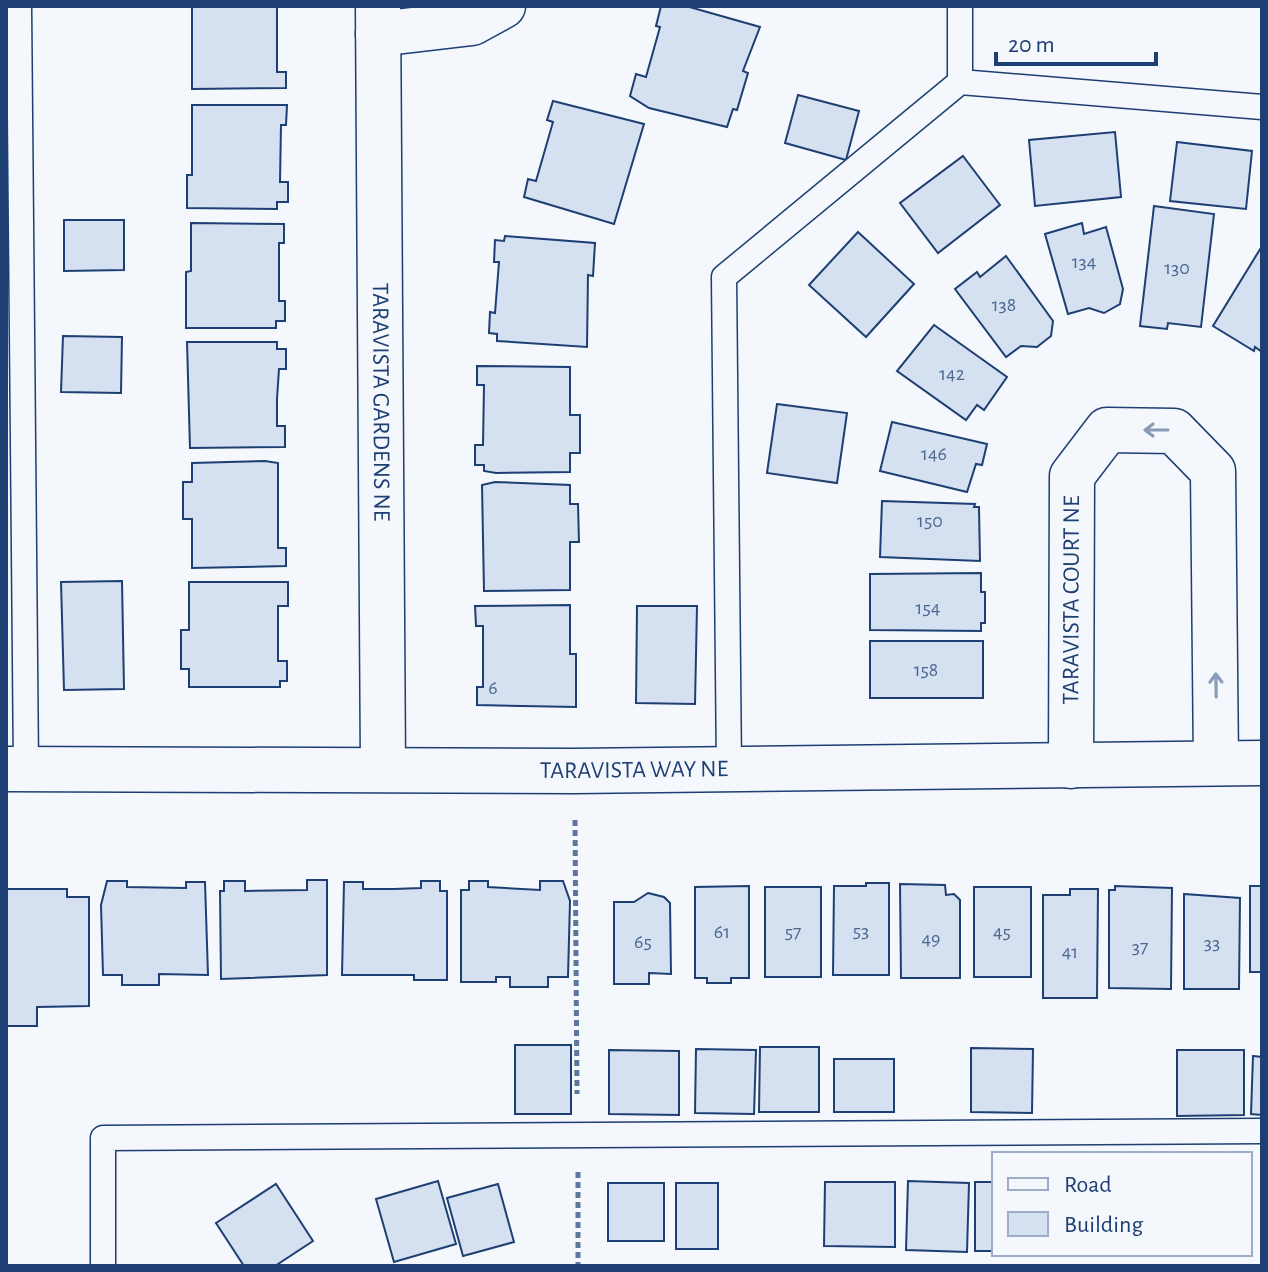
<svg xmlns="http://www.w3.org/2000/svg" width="1268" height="1272" viewBox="0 0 1268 1272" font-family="'Alegreya Sans',sans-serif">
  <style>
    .building { fill: #d5e0f0; stroke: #1d3f73; stroke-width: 2 }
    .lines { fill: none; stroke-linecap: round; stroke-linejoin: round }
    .service-casing { stroke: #1d3f73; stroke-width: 27 }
    .minor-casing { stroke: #1d3f73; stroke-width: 47 }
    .path { stroke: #5e769c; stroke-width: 5; stroke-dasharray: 6 4; stroke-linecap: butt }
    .service { stroke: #f4f7fb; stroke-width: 24 }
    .minor { stroke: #f4f7fb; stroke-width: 44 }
    .oneway { stroke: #889bb7 }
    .labels { text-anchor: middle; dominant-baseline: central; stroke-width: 6; stroke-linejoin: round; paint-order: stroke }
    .number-label { font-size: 20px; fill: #4b6792 }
    .street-label { font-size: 24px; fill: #1d3f73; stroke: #f4f7fb }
  </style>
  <rect width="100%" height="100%" fill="#f4f7fb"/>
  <g class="building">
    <path d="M 192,6 L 285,6 L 277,7 L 277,72 L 286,72 L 286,88 L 192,89 Z"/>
    <path d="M 661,6 L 686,6 L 760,27 L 743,71 L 748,73 L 737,110 L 733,109 L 727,127 L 649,108 L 630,96 L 636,74 L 646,77 L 660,27 L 656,26 Z"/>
    <path d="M 798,95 L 859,111 L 846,160 L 785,143 Z"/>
    <path d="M 553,101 L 644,124 L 614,224 L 524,197 L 528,179 L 536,181 L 553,122 L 547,120 Z"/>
    <path d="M 192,105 L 287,105 L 286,125 L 281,125 L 280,182 L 288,182 L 288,202 L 277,202 L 277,209 L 187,208 L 187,175 L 192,175 Z"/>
    <path d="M 1115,132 L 1121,197 L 1035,206 L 1029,140 Z"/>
    <path d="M 1177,142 L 1252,151 L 1246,209 L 1170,201 Z"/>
    <path d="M 963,156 L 1000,205 L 938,253 L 900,203 Z"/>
    <path d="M 1154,206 L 1214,214 L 1201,327 L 1168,323 L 1167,329 L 1140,326 Z"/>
    <path d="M 64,220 L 124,220 L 124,270 L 64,271 Z"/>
    <path d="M 191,223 L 284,224 L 284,243 L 279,243 L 279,301 L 285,301 L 285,321 L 276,321 L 276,328 L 186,328 L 186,272 L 191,271 Z"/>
    <path d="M 1082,223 L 1084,234 L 1106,227 L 1123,289 L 1120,304 L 1104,313 L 1089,308 L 1068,314 L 1045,234 Z"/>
    <path d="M 858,232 L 914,284 L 866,337 L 809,285 Z"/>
    <path d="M 505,236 L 595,243 L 593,276 L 588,275 L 587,347 L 497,341 L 497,334 L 489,333 L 490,312 L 495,313 L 499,262 L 494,262 L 495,240 L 504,241 Z"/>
    <path d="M 1262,246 L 1262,352 L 1255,347 L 1254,351 L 1213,326 Z"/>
    <path d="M 1006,256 L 1053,321 L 1051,336 L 1037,347 L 1021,346 L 1006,357 L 955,289 L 977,272 L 980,277 Z"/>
    <path d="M 934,325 L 1007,377 L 984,410 L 977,405 L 966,420 L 897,371 Z"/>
    <path d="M 63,336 L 122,337 L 121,393 L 61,392 Z"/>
    <path d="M 187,342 L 277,342 L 277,349 L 286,349 L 286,369 L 279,369 L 277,399 L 277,426 L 285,426 L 285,447 L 190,448 Z"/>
    <path d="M 477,366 L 570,367 L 570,415 L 580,415 L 580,453 L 570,453 L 570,472 L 496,473 L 484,471 L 484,465 L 475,465 L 475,445 L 483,445 L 484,385 L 477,385 Z"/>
    <path d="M 777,404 L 847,413 L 837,483 L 767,473 Z"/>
    <path d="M 892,422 L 987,444 L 982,465 L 976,464 L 967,492 L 880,471 Z"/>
    <path d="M 265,461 L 278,463 L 278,548 L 286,548 L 286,566 L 192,568 L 192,519 L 183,519 L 183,482 L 192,482 L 192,463 Z"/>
    <path d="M 495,482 L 570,485 L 570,504 L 578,504 L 579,542 L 570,542 L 570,590 L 484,591 L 482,485 Z"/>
    <path d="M 882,501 L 975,504 L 974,507 L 979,507 L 980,561 L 880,557 Z"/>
    <path d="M 981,573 L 981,592 L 985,592 L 985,623 L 981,623 L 981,631 L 870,630 L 870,574 Z"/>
    <path d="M 122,581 L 124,689 L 64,690 L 61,582 Z"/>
    <path d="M 189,582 L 288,582 L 288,606 L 278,606 L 278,661 L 287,661 L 287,681 L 280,681 L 280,687 L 189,687 L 189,669 L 181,669 L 181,630 L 189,630 Z"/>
    <path d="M 570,605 L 570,654 L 576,654 L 576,707 L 477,705 L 477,687 L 483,687 L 483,626 L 476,626 L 475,606 Z"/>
    <path d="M 637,606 L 697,606 L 695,704 L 636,703 Z"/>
    <rect x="870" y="641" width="113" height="57"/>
    <path d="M 307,880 L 327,880 L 327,975 L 221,979 L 220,891 L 224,891 L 224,881 L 245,881 L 245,891 L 307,890 Z"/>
    <path d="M 107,881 L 127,881 L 127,887 L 186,888 L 186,882 L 205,882 L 208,975 L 159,974 L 159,985 L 122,985 L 122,975 L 103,975 L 101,905 Z"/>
    <path d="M 421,881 L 440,881 L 440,891 L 447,891 L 447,980 L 414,980 L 414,975 L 342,975 L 344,882 L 363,882 L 363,889 L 394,889 L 421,888 Z"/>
    <path d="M 469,881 L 488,881 L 488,887 L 540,890 L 540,881 L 563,881 L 570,901 L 568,977 L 548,977 L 548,987 L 510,987 L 510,977 L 496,977 L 496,982 L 461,982 L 461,890 L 469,890 Z"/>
    <path d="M 866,883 L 889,883 L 889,975 L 833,975 L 834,886 L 866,886 Z"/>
    <path d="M 900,884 L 945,885 L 946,895 L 954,894 L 960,900 L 960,978 L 901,978 Z"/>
    <path d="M 749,886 L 749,978 L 731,978 L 731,983 L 707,983 L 707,978 L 695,978 L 695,887 Z"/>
    <path d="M 1115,886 L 1172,888 L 1171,989 L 1109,988 L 1109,890 L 1115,890 Z"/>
    <rect x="1250" y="886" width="12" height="86"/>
    <rect x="765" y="887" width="56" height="90"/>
    <rect x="974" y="887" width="57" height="90"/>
    <path d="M 6,889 L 67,889 L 67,897 L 89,897 L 89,1006 L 37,1007 L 37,1026 L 6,1026 Z"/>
    <path d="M 1070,889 L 1098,889 L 1097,998 L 1043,998 L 1043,895 L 1070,895 Z"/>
    <path d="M 648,893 L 664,897 L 670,903 L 671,974 L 649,973 L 649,984 L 614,984 L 614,902 L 634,902 Z"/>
    <path d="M 1184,894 L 1240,898 L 1239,989 L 1184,989 Z"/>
    <rect x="515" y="1045" width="56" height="69"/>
    <path d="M 760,1047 L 819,1047 L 819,1112 L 759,1112 Z"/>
    <path d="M 971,1048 L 1033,1049 L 1032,1113 L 971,1112 Z"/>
    <path d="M 696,1049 L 756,1050 L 754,1114 L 695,1113 Z"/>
    <path d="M 609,1050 L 679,1051 L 679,1115 L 609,1114 Z"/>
    <path d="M 1177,1050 L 1244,1050 L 1244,1115 L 1177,1116 Z"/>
    <path d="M 1253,1056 L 1262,1057 L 1262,1115 L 1251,1114 Z"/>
    <rect x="834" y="1059" width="60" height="53"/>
    <path d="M 438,1181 L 456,1244 L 394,1262 L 376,1199 Z"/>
    <path d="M 908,1181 L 969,1183 L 967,1252 L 906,1250 Z"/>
    <path d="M 825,1182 L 895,1182 L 895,1247 L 824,1246 Z"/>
    <rect x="975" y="1182" width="19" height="69"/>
    <rect x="608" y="1183" width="56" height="58"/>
    <rect x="676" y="1183" width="42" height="66"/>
    <path d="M 276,1184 L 313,1241 L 275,1266 L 244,1266 L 216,1223 Z"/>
    <path d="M 498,1184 L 514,1242 L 463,1256 L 447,1198 Z"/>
  </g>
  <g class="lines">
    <defs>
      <g id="service">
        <path d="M 19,6 L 26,769"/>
        <path d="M 960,6 L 960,82"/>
        <path d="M 729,769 L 724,277 L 960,82 L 1262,107"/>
        <path d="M 103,1266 L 103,1138 L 1262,1131"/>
      </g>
      <g id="minor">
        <path id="s1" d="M 378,6 L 383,768"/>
        <path d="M 378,34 L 472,23 L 503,6"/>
        <path id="s2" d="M 1071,766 L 1072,476 L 1107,430 L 1174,431 L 1213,471 L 1216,763"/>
        <path id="s3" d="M 6,769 L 574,771 L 1262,763"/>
      </g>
    </defs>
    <use href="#service" class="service-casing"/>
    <use href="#minor" class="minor-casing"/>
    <g class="path">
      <path d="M 575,820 L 577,1094"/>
      <path d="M 578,1172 L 578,1266"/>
    </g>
    <use href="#service" class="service"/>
    <use href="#minor" class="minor"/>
  </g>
  <defs><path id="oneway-shaft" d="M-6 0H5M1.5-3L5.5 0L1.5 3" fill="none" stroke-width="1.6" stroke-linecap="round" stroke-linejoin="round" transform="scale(2)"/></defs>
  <g class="oneway">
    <use href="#oneway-shaft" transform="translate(1156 430) rotate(-180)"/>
    <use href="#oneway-shaft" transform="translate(1216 685) rotate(-91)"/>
  </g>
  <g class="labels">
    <g class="number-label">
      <text x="1084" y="262">134</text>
      <text x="1177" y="268">130</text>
      <text x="1004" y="305">138</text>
      <text x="952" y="374">142</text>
      <text x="934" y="454">146</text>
      <text x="930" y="521">150</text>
      <text x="928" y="608">154</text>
      <text x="926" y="670">158</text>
      <text x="493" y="688">6</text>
      <text x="861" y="931">53</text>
      <text x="722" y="932">61</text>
      <text x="793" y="932">57</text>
      <text x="1002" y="932">45</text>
      <text x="931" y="939">49</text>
      <text x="643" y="942">65</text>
      <text x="1212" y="943">33</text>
      <text x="1140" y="947">37</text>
      <text x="1070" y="952">41</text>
    </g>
    <g class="street-label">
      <text stroke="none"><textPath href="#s1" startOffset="396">TARAVISTA GARDENS NE</textPath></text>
      <text stroke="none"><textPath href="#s2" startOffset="166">TARAVISTA COURT NE</textPath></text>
      <text stroke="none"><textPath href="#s3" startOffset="628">TARAVISTA WAY NE</textPath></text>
    </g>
  </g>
  <rect width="1268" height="1272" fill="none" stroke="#1d3f73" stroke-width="16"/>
  <rect x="992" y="1152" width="260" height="104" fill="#f4f7fb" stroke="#9eadc5" stroke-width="2"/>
  <rect x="1008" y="1178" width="40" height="12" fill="#f4f7fb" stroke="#9eadc5" stroke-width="2"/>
  <text x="1064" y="1192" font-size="24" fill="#1d3f73">Road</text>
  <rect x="1008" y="1212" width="40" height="24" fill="#d5e0f0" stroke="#9eadc5" stroke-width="2"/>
  <text x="1064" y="1232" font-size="24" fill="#1d3f73">Building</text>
  <path d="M996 52v12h160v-12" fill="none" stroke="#1d3f73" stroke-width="4"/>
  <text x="1008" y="52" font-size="24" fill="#1d3f73" stroke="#f4f7fb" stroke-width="6" paint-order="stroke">20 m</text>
</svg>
